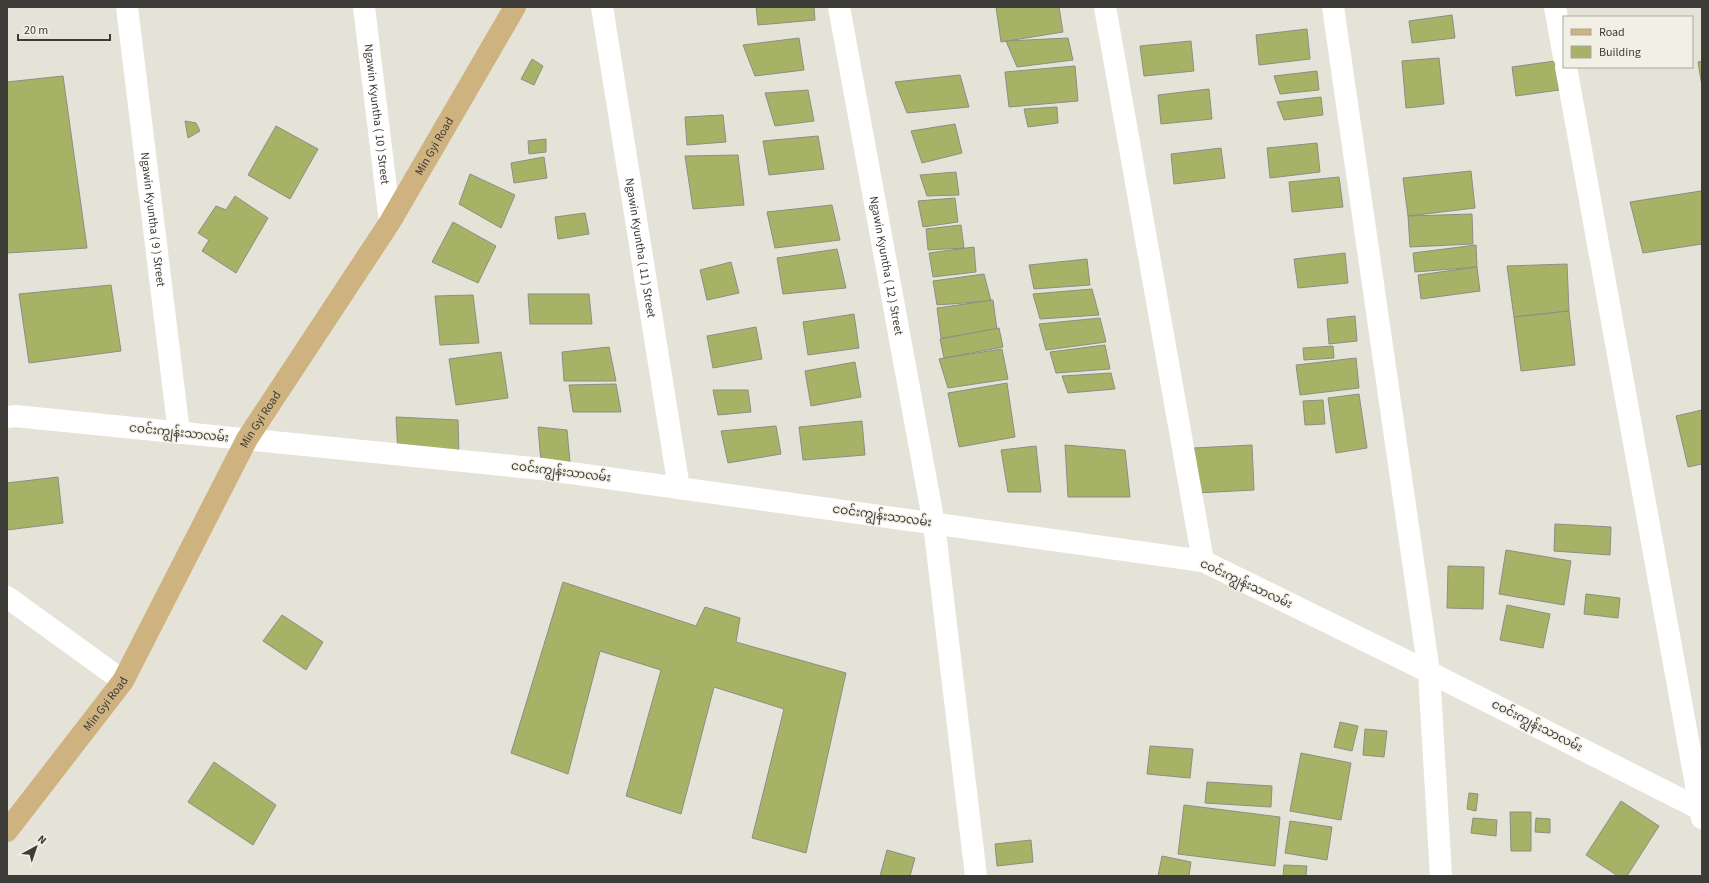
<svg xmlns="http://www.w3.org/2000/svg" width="1709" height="883" viewBox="0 0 1709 883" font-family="'Source Sans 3','Noto Sans Myanmar',sans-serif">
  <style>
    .building { fill: #a6b366; stroke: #8c8e84 }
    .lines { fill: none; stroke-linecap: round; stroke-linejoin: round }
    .minor { stroke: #fff; stroke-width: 22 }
    .major { stroke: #ceb380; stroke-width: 22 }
    .labels { text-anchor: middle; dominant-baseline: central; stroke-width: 3; stroke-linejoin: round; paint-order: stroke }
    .street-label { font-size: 12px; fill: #3c3b37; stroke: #f2f0e5 }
  </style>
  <rect width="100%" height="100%" fill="#e5e3d8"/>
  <g class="building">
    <path d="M 756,7 L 814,7 L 815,20 L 758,25 Z"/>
    <path d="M 996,7 L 1059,7 L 1063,32 L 1001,42 Z"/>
    <path d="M 1452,15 L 1455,38 L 1412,43 L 1409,21 Z"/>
    <path d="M 1307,29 L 1310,59 L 1259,65 L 1256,35 Z"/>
    <path d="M 799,38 L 804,70 L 755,76 L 743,45 Z"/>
    <path d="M 1068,38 L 1073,60 L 1017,67 L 1006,41 Z"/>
    <path d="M 1191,41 L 1194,71 L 1144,76 L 1140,46 Z"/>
    <path d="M 1439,58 L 1444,104 L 1406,108 L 1402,61 Z"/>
    <path d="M 532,59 L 543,66 L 534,85 L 521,79 Z"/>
    <path d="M 1555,61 L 1559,90 L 1516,96 L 1512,67 Z"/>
    <path d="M 1702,61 L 1702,86 L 1698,62 Z"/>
    <path d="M 1075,66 L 1078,101 L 1009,107 L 1005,72 Z"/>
    <path d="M 1317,71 L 1319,90 L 1280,94 L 1274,76 Z"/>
    <path d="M 960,75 L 969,107 L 907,113 L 895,82 Z"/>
    <path d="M 63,76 L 87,248 L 7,253 L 7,82 Z"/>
    <path d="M 1209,89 L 1212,119 L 1161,124 L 1158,95 Z"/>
    <path d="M 808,90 L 814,121 L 775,126 L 765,93 Z"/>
    <path d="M 1321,97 L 1323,115 L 1284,120 L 1277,102 Z"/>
    <path d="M 1057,107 L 1058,123 L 1028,127 L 1024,109 Z"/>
    <path d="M 723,115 L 726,142 L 687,145 L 685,117 Z"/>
    <path d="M 185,121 L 196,123 L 200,131 L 188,138 Z"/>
    <path d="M 955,124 L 962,153 L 922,163 L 911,131 Z"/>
    <path d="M 276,126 L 318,149 L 290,199 L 248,175 Z"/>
    <path d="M 818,136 L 824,169 L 769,175 L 763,141 Z"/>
    <path d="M 546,139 L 546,152 L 529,154 L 528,141 Z"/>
    <path d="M 1317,143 L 1320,172 L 1270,178 L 1267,148 Z"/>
    <path d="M 1221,148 L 1225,178 L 1174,184 L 1171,154 Z"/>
    <path d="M 738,155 L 744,205 L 693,209 L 685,156 Z"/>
    <path d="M 544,157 L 547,178 L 514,183 L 511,163 Z"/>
    <path d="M 1471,171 L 1475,208 L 1408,216 L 1403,178 Z"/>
    <path d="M 956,172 L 959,195 L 927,196 L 920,175 Z"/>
    <path d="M 470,174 L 515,195 L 501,228 L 459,204 Z"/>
    <path d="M 1339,177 L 1343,207 L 1292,212 L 1289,182 Z"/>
    <path d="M 1701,191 L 1702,193 L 1702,244 L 1643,253 L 1630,202 Z"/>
    <path d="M 235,196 L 268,218 L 236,273 L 202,251 L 209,240 L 198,233 L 216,206 L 226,210 Z"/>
    <path d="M 955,198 L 958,222 L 923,227 L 918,201 Z"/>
    <path d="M 832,205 L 840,240 L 775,248 L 767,212 Z"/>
    <path d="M 585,213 L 589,234 L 558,239 L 555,217 Z"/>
    <path d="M 1472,214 L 1473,244 L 1410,247 L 1408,216 Z"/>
    <path d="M 453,222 L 496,246 L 478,283 L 432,262 Z"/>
    <path d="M 961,225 L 964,248 L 928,250 L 926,229 Z"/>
    <path d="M 1476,245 L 1477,267 L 1415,272 L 1413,253 Z"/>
    <path d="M 974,247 L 976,272 L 933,277 L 929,253 Z"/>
    <path d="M 837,249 L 846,288 L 783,294 L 777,258 Z"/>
    <path d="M 1345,253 L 1348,283 L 1298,288 L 1294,259 Z"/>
    <path d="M 1087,259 L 1090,285 L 1034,289 L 1029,265 Z"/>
    <path d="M 731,262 L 739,293 L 707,300 L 700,270 Z"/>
    <path d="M 1567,264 L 1569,311 L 1514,317 L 1507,266 Z"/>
    <path d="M 1477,267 L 1480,291 L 1421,299 L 1418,275 Z"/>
    <path d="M 984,274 L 991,301 L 937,305 L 933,281 Z"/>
    <path d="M 111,285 L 121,351 L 29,363 L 19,294 Z"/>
    <path d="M 1092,289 L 1099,315 L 1040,319 L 1033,294 Z"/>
    <path d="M 528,294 L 589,294 L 592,324 L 530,324 Z"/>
    <path d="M 473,295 L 479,343 L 440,345 L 435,296 Z"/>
    <path d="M 993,300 L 997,330 L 941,338 L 937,308 Z"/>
    <path d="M 1569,311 L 1575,365 L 1521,371 L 1514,317 Z"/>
    <path d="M 854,314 L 859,348 L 808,355 L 803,322 Z"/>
    <path d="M 1355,316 L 1357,341 L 1329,344 L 1327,319 Z"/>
    <path d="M 1100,318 L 1106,342 L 1046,350 L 1039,324 Z"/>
    <path d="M 756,327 L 762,359 L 713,368 L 707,336 Z"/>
    <path d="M 999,328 L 1003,347 L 944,358 L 940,339 Z"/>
    <path d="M 1105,345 L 1110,369 L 1056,373 L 1050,352 Z"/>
    <path d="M 1333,346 L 1334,358 L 1304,360 L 1303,348 Z"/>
    <path d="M 609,347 L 616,381 L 564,381 L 562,352 Z"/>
    <path d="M 1002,349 L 1008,379 L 948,388 L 939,359 Z"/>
    <path d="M 501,352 L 508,398 L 456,405 L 449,359 Z"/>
    <path d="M 1356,358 L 1359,388 L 1300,395 L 1296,365 Z"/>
    <path d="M 855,362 L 861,397 L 811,406 L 805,371 Z"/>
    <path d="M 1111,373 L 1115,389 L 1068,393 L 1062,376 Z"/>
    <path d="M 1007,383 L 1015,437 L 959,447 L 948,393 Z"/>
    <path d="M 616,384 L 621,412 L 573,412 L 569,385 Z"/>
    <path d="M 713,390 L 748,390 L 751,412 L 718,415 Z"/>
    <path d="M 1359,394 L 1367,448 L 1336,453 L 1328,398 Z"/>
    <path d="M 1323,400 L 1325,424 L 1305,425 L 1303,401 Z"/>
    <path d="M 1702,410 L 1702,464 L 1688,467 L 1676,416 Z"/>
    <path d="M 396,417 L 458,420 L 459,456 L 398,454 Z"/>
    <path d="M 862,421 L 865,455 L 803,460 L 799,427 Z"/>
    <path d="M 776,426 L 781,454 L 728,463 L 721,431 Z"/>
    <path d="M 538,427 L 567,430 L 570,462 L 541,462 Z"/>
    <path d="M 1065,445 L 1125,450 L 1130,497 L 1068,497 Z"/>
    <path d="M 1252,445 L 1254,490 L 1196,493 L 1194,448 Z"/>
    <path d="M 1036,446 L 1041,492 L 1008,492 L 1001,450 Z"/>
    <path d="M 58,477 L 63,523 L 7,530 L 7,483 Z"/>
    <path d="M 1555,524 L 1611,527 L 1610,555 L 1554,551 Z"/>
    <path d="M 1506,550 L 1571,561 L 1564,605 L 1499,594 Z"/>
    <path d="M 1448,566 L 1484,567 L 1483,609 L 1447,608 Z"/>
    <path d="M 563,582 L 696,626 L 705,607 L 740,618 L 736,642 L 846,673 L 806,853 L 752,838 L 784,709 L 714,687 L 681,814 L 626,796 L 661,670 L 600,651 L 568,774 L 511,753 Z"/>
    <path d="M 1586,594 L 1620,598 L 1618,618 L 1584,614 Z"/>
    <path d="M 1507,605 L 1550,614 L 1543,648 L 1500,640 Z"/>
    <path d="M 282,615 L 323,642 L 306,670 L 263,641 Z"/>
    <path d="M 1340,722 L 1358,726 L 1352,751 L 1334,747 Z"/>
    <path d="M 1365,729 L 1387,731 L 1384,757 L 1363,755 Z"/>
    <path d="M 1150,746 L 1193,749 L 1190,778 L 1147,774 Z"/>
    <path d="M 1301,753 L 1351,763 L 1341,820 L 1290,811 Z"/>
    <path d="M 214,762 L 276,805 L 253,845 L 188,802 Z"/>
    <path d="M 1207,782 L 1272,786 L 1271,807 L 1205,803 Z"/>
    <path d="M 1469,793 L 1478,794 L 1476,811 L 1467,809 Z"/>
    <path d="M 1621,801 L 1659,826 L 1627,876 L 1618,876 L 1586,855 Z"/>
    <path d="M 1184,805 L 1280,817 L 1275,866 L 1178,854 Z"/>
    <path d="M 1510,812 L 1531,812 L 1531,851 L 1511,851 Z"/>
    <path d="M 1473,818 L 1497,820 L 1496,836 L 1471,833 Z"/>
    <path d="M 1536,818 L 1550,819 L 1550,833 L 1535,832 Z"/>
    <path d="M 1290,821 L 1332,827 L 1327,860 L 1285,853 Z"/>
    <path d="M 1031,840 L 1033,862 L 997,866 L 995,844 Z"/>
    <path d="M 887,850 L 915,858 L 910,876 L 880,876 Z"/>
    <path d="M 1162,856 L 1191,862 L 1189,876 L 1158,876 Z"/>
    <path d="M 1284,865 L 1307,866 L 1306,876 L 1283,876 Z"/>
  </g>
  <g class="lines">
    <g class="minor">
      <path id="s1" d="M 127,7 L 179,433"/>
      <path id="s2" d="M 364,7 L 390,222"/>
      <path id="s3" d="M 602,7 L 679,488"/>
      <path id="s4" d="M 839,7 L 934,524 L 976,876"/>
      <path d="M 1105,7 L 1203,561"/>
      <path d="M 1333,7 L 1429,672 L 1441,876"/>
      <path d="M 1555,7 L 1564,57"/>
      <path d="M 1566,67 L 1702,818"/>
      <path d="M 7,417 L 15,416 L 542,469 L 1203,561 L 1429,672 L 1702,810"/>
      <path d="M 7,597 L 123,681"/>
    </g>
    <path class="major" id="s5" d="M 7,831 L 123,681 L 247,439 L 390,222 L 515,7"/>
  </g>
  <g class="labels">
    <g class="street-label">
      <text stroke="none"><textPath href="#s2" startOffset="108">Ngawin Kyuntha ( 10 ) Street</textPath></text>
      <text stroke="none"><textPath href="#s5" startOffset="809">Min Gyi Road</textPath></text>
      <text stroke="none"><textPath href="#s1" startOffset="214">Ngawin Kyuntha ( 9 ) Street</textPath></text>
      <text stroke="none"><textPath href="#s3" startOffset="244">Ngawin Kyuntha ( 11 ) Street</textPath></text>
      <text stroke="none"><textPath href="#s4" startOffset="263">Ngawin Kyuntha ( 12 ) Street</textPath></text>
      <text stroke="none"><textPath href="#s5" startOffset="485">Min Gyi Road</textPath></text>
      <text transform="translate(179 433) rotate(6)">ငဝင်းကျွန်းသာလမ်း</text>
      <text transform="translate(561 472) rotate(7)">ငဝင်းကျွန်းသာလမ်း</text>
      <text transform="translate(882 516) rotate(8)">ငဝင်းကျွန်းသာလမ်း</text>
      <text transform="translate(1246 584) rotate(25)">ငဝင်းကျွန်းသာလမ်း</text>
      <text stroke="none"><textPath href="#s5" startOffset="161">Min Gyi Road</textPath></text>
      <text transform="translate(1537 726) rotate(27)">ငဝင်းကျွန်းသာလမ်း</text>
    </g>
  </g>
  <rect width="1709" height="883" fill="none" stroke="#3c3b37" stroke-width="16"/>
  <rect x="1563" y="16" width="130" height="52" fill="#f2f0e5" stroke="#a9a89f"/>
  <rect x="1571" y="29" width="20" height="6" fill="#ceb380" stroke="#a9a89f"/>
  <text x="1599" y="36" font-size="12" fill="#3c3b37">Road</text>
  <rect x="1571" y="46" width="20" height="12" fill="#a6b366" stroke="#a9a89f"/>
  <text x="1599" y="56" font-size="12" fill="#3c3b37">Building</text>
  <g transform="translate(36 847) rotate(40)" stroke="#f2f0e5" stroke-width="3" paint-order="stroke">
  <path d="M0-3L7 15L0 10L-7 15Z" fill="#3c3b37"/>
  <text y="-6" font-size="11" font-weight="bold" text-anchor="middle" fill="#3c3b37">N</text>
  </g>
  <path d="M18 34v6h92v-6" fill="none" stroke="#3c3b37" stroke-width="2"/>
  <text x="24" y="34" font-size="12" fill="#3c3b37" stroke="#f2f0e5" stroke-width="3" paint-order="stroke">20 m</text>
</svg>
